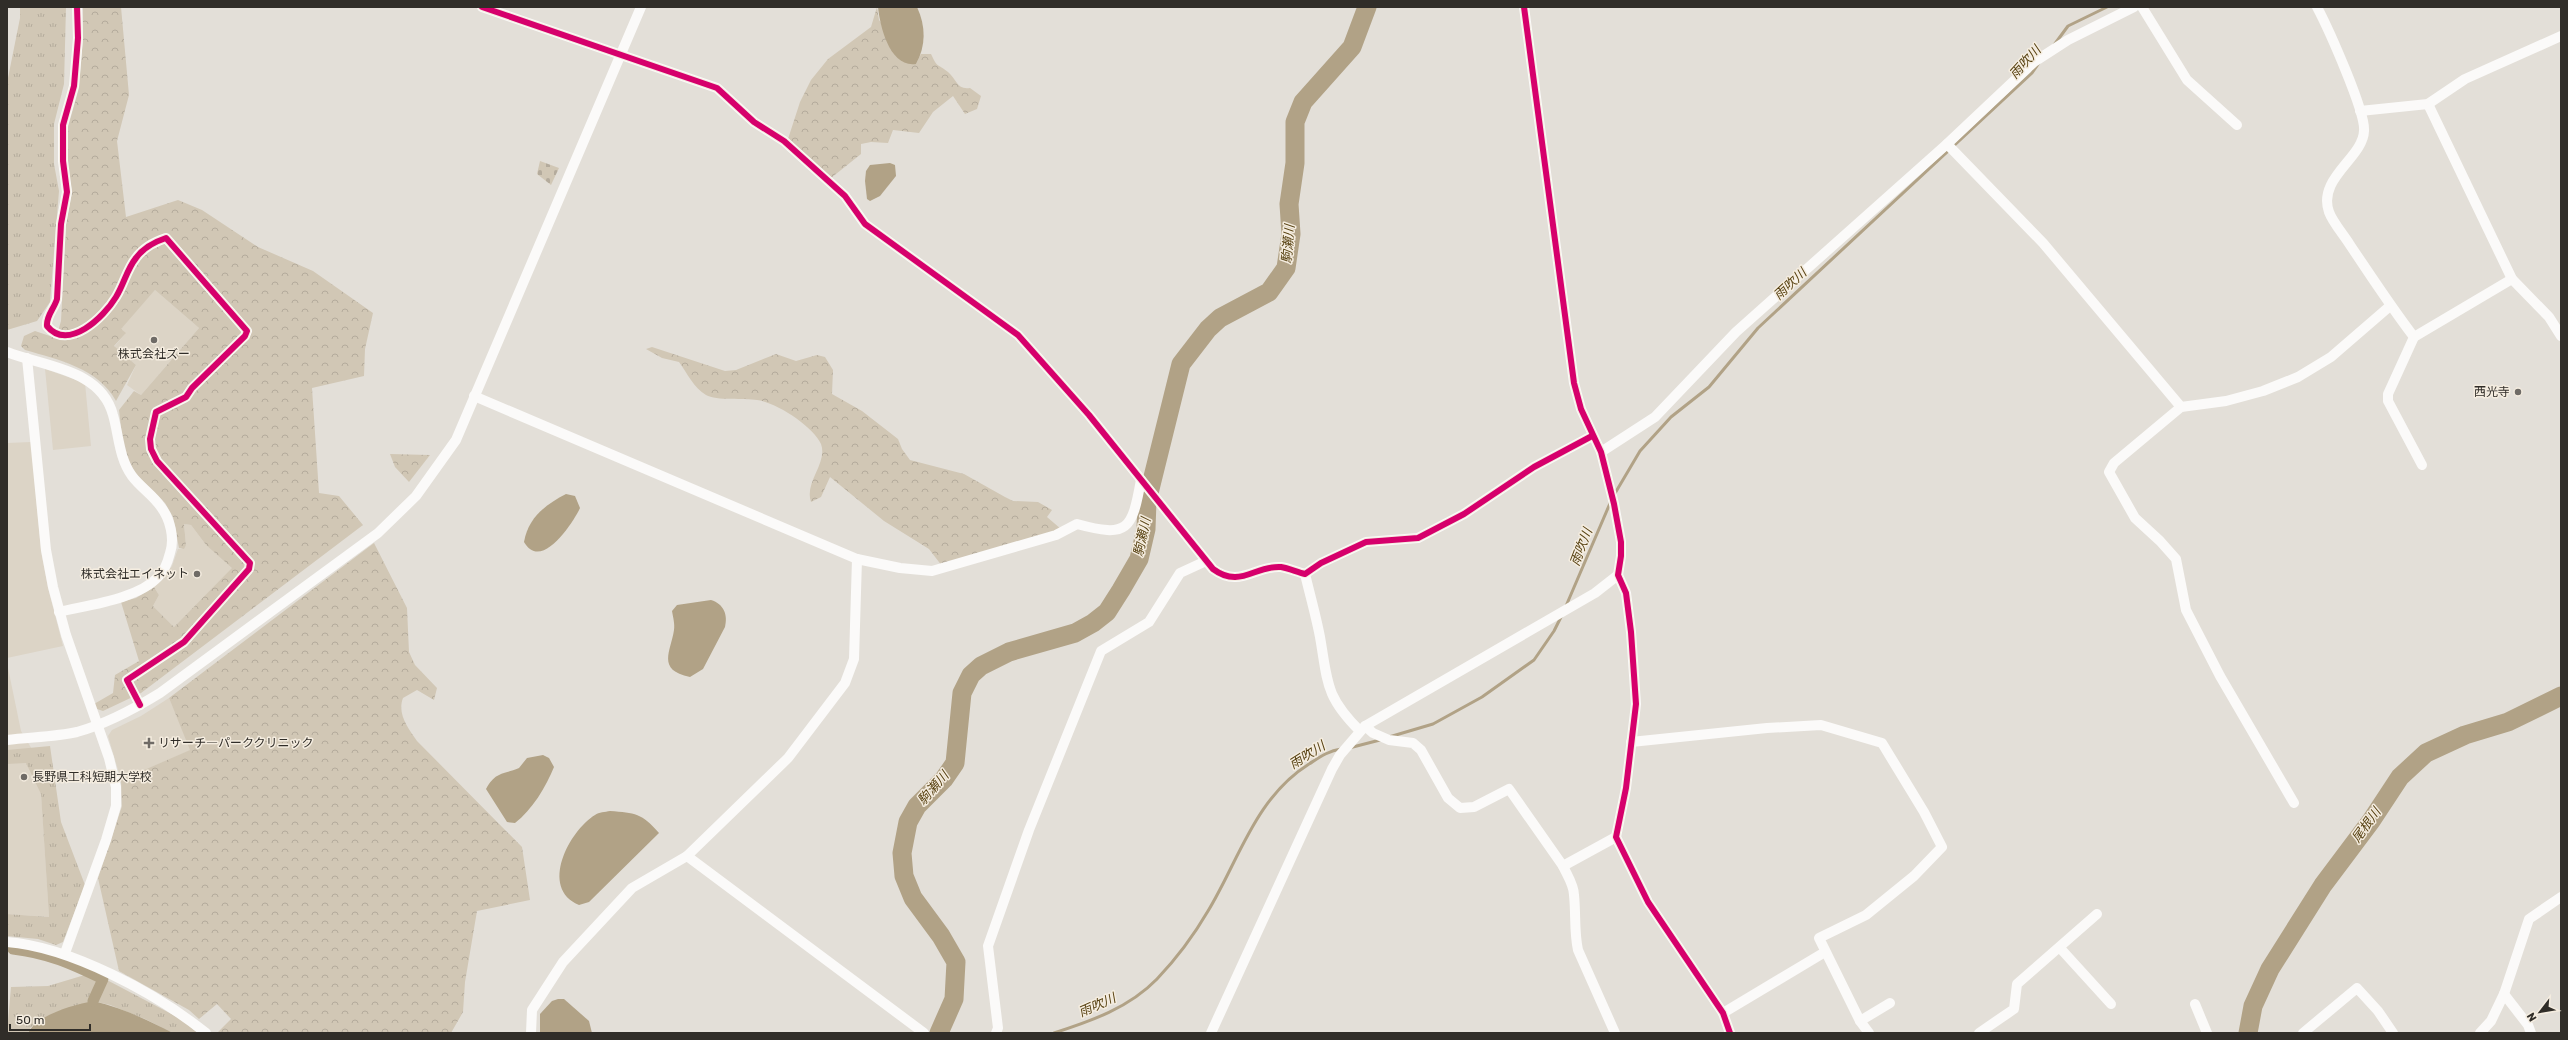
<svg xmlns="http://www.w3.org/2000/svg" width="2568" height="1040" viewBox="0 0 2568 1040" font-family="Rubik,'Noto Sans JP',sans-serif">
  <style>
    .built { fill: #dcd4c6 }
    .grass { fill: url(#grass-tufts) }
    .forest { fill: url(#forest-crowns) }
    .cemetery { fill: url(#cemetery-stones) }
    .water { fill: #b1a286 }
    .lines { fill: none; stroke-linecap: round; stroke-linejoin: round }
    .stream { stroke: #b1a286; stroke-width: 3 }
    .canal { stroke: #b1a286; stroke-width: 11 }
    .river { stroke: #b1a286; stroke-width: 19 }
    .minor { stroke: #fbfaf9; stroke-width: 10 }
    .cycleway-casing { stroke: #f5ede0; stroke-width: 8 }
    .cycleway { stroke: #d6006c; stroke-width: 6 }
    .poi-dot { fill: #6f6b66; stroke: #f5ede0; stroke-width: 1.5 }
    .labels { text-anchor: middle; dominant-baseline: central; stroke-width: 3; stroke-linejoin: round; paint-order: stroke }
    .poi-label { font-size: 12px; fill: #302d28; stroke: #f5ede0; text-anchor: end }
    .water-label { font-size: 13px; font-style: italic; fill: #574111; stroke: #f5ede0 }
  </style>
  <defs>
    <pattern id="grass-tufts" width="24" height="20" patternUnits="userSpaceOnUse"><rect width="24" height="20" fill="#d1c7b5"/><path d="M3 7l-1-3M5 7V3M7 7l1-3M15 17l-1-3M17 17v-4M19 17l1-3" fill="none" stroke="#b4ab9c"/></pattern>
    <pattern id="forest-crowns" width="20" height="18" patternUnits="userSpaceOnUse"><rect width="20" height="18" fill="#d1c7b5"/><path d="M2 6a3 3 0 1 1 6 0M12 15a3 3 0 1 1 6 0" fill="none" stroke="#b4ab9c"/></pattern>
    <pattern id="cemetery-stones" width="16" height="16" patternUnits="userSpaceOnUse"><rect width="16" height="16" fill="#d1c7b5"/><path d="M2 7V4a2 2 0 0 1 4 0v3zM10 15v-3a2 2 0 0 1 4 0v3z" fill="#b4ab9c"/></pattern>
  </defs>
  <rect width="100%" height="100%" fill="#e3dfd8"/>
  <g class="built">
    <path d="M 155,290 L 199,328 L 141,395 L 127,385 L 136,365 L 114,347 L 125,334 L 120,329 Z"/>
    <path d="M 45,369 L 85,383 L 91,446 L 53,450 Z"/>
    <path d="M 31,442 L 41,551 L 48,588 L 63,646 L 7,658 L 7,443 Z"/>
    <path d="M 184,524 L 191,525 L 206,545 L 233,568 L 174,627 L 153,606 L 159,595 L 154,587 L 172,566 L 178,549 L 182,549 L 186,545 Z"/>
    <path d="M 7,663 L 21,731 L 39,761 L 49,917 L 7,914 Z"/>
    <path d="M 169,698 L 191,750 L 121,780 L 108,736 L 112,730 L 141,716 Z"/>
  </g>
  <g class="grass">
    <path d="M 20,7 L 66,7 L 64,84 L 54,124 L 54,164 L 59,191 L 50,302 L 37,321 L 7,330 L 7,83 L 20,18 Z"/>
    <path d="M 50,746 L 61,822 L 85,885 L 63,942 L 56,945 L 38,939 L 7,936 L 7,914 L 49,917 L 41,794 L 26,763 L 7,764 L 7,750 Z"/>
    <path d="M 88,974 L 103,981 L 105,979 L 181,1019 L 198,1033 L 173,1033 L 145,1019 L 110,1005 L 93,1001 L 31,1027 L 28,1033 L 7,1033 L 11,987 L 48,986 Z"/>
  </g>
  <g class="forest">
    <path d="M 83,7 L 121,7 L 129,95 L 117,141 L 126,217 L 178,200 L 202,210 L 258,247 L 313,271 L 373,313 L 365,349 L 364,376 L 312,388 L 319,493 L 339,496 L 363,525 L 141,693 L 103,711 L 97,709 L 94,704 L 113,693 L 115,675 L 139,661 L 121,602 L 136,598 L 154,587 L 159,595 L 153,606 L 174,627 L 232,568 L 206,545 L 191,525 L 184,524 L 186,545 L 184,549 L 179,548 L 173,517 L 165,503 L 135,473 L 128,460 L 123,445 L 119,410 L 134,391 L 141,395 L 199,328 L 155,290 L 121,329 L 126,333 L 114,346 L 136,365 L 116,401 C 98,368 59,360 25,350 L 21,346 L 24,336 L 35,331 L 56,338 L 61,321 L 66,225 L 72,192 L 67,161 L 68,127 L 79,88 L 83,38 Z"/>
    <path d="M 877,7 L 879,20 L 916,64 L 921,54 L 931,54 C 938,69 937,63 948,72 C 957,80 957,90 970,88 L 981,96 L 977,109 L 965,114 L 953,96 L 933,112 L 919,133 L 893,130 L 888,143 L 871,142 L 861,144 L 861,154 L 831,178 L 788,139 L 800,102 L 811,80 L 828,59 L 871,27 Z"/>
    <path d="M 652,347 L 725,371 L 736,370 L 776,354 L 796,361 L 817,355 L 825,357 L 833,370 L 832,394 L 862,411 L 898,439 L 902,449 L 910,460 L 964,474 L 1005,497 L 1013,501 L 1038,502 L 1052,510 L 1047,517 L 1061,529 L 942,566 L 929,549 L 884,521 L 830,477 L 821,497 L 811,502 C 804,482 828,463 821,444 C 814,427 776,402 757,400 C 745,398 716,401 706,395 C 694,388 687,373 679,362 L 662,358 L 646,349 Z"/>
    <path d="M 390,454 L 430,455 L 409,482 L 395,467 Z"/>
    <path d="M 374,543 L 407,608 L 409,652 L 415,665 L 437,688 L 434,700 L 417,690 L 403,698 C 397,714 408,728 417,741 L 522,847 L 530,900 L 477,911 L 465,982 L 463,1012 L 451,1033 L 217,1033 L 231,1019 L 217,1004 L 199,1019 L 189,1010 L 119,971 L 98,878 L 122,806 L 121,780 L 190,750 L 169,698 Z"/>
  </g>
  <path class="cemetery" d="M 540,161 L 559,168 L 551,185 L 537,174 Z"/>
  <g class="water">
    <path d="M 878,7 L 917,7 C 926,26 926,46 916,64 C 890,68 880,27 878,7 Z"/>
    <path d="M 890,163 L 895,165 L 896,176 L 880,196 L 870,201 L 867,199 L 865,181 L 866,171 L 870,165 Z"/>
    <path d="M 566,494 L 575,496 L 580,508 C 573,523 541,572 524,542 C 528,518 545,505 566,494 Z"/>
    <path d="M 711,600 C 724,604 728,615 725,627 L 703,669 L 690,677 C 656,670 671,651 674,630 C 675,624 673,617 672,611 L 677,605 Z"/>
    <path d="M 543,755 L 549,758 L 554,767 C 546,787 532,810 515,823 L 507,822 L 486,789 C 496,771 503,775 519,768 L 527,758 Z"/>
    <path d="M 610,811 C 635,813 642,813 659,833 L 589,902 L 579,905 C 539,888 569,831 595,815 C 599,812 605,812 610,811 Z"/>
    <path d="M 558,999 L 564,999 L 589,1021 L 592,1033 L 540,1033 L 540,1014 L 552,1001 Z"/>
    <path d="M 93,1001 C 121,1007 147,1020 173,1033 L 28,1033 C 38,1014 74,1005 93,1001 Z"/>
  </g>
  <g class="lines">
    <g class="stream">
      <path d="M 2054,45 L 2068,26 L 2107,7"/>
      <path d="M 1614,495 L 1640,451 L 1671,417 L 1709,387 L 1758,328 L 2032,73 L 2039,63"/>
      <path d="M 1566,606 L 1611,501"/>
      <path d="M 1389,737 L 1433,724 L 1482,697 L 1534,660 L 1554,631 L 1561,617"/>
      <path d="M 1349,748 L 1380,740"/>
      <path d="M 1054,1033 C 1091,1021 1129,1008 1157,979 C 1177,958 1194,935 1208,911 C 1239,860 1255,798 1309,764 C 1320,757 1328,751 1341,749"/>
    </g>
    <path class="canal" d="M 13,949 C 48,953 72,964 103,979 L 93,1001"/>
    <g class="river">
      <path d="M 939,1033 L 954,999 L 956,962 L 941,936 L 913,898 L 904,876 L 902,853 L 908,822 L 917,806 L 944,779 L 955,763 L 962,693 L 971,675 L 981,666 L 1009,652 L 1075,633 L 1093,623 L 1107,612 L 1121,590 L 1139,559 L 1146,529 L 1147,501 L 1181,364 L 1208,329 L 1220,318 L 1269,292 L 1286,268 L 1291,234 L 1289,204 L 1295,163 L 1295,122 L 1303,102 L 1352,47 L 1367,7"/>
      <path d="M 2248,1033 L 2253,1006 L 2270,969 L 2323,885 L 2371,821 L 2400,777 L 2426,753 L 2465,735 L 2508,722 L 2561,696"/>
    </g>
    <g class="minor">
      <path d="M 77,7 L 78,38 L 74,86 L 63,125 L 63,161 L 67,192 L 61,224 L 57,299 C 54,309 46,316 47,326 C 68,352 104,317 116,297 C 124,284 127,269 136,258 C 143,248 154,242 166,238 L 247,331 L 245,336 L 192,388 L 186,397 L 156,412 L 150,439 L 151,449 L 157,461 L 250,563 L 249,569 L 184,642 L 127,680 L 140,705"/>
      <path d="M 482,7 L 717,88 L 754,122 L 784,141 L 845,196 L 865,224 L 1018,335 L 1089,415 L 1213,569 C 1240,589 1255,565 1281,567 C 1288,568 1297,572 1305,574 L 1321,563 L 1366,542 L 1418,538 L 1464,514 L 1534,467 L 1592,436"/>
      <path d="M 1524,7 L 1574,383 L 1581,409 L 1601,452 L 1614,504 L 1621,542 L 1621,556 L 1618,575 L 1626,593 L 1631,632 L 1636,704 L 1626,788 L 1616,837 L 1648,902 L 1723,1013 L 1730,1033"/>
      <path d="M 2142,7 L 2187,80 L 2237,125"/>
      <path d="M 2317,7 C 2328,28 2366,112 2364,131 C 2363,158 2317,178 2329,212 C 2333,223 2344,235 2350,245 C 2371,276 2391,307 2414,337 L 2512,279"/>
      <path d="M 2428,104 L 2512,279 L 2549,317 L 2561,336"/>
      <path d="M 2360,111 L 2428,104 L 2465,79 L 2561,36"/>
      <path d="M 1947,144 L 2043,243 L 2181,407"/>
      <path d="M 2414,337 L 2388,394 L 2388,401 L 2422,465"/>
      <path d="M 7,352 C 45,367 101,369 113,415 C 119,436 119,458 132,476 C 140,487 153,495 161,507 C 170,519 175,538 170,553 C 168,561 165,571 158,577 C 138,599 88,605 59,612"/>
      <path d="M 27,358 L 46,550 L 53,587 L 66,635 L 109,758 L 116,787 L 116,806 L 106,840 L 65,953"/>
      <path d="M 474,396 L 857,559 L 900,568 L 932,571 L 1056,535 L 1077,524 C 1128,538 1132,530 1141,480"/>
      <path d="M 1601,452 L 1655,417 L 1736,332 L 1947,144 L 2034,62 L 2068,40 L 2134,7"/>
      <path d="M 1305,574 C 1310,595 1316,616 1320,637 C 1328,683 1325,696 1360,731"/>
      <path d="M 1365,726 L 1373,733 L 1389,740 L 1413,743 L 1421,750 L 1448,798 L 1460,808 L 1474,807 L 1509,789 L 1563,866 C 1567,875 1574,885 1574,895 C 1576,914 1574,932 1578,950 L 1615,1033"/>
      <path d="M 7,740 C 30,737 55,737 77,732 C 106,724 134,709 160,693 L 378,533 L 416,496 L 456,440 L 641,7"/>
      <path d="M 1631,742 L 1767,728 L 1821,725 L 1882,743 L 1924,812 L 1942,847 L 1914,876 L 1866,915 L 1819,938 L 1860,1021 L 1869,1033"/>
      <path d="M 2294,803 L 2220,676 L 2186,610 L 2176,559 L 2160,541 L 2135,518 L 2109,472 L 2114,463 L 2181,407 L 2226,401 L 2263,391 L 2298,377 L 2331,357 L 2390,306"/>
      <path d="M 687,856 L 924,1033"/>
      <path d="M 1563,866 L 1616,837"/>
      <path d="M 7,942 C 71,947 156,993 206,1033"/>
      <path d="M 2060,948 L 2111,1004"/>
      <path d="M 2504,994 L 2528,1025 L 2531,1033"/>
      <path d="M 2195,1004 L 2207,1033"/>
      <path d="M 1723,1013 L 1825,952"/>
      <path d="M 1860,1021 L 1890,1003"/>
      <path d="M 531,1033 L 532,1010 L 563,962 L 632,888 L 687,856 L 788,758 L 845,683 L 854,659 L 857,559"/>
      <path d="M 996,1033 L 998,1028 L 988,946 L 1029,830 L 1101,651 L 1149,622 L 1180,573 L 1206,561"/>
      <path d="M 1211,1033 L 1332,769 L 1340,755 L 1365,726 L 1595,593 L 1618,575"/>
      <path d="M 1979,1033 L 2014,1009 L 2017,984 L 2097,914"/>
      <path d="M 2303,1033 L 2357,988 L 2378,1011 L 2393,1033"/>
      <path d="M 2480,1033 L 2491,1021 L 2504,994 L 2529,919 L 2561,897"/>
    </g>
    <defs>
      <g id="cycleway">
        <path d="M 77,7 L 78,38 L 74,86 L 63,125 L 63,161 L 67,192 L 61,224 L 57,299 C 54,309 46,316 47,326 C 68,352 104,317 116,297 C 124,284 127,269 136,258 C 143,248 154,242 166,238 L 247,331 L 245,336 L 192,388 L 186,397 L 156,412 L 150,439 L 151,449 L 157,461 L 250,563 L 249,569 L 184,642 L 127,680 L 140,705"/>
        <path d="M 482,7 L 717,88 L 754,122 L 784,141 L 845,196 L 865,224 L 1018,335 L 1089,415 L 1213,569 C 1240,589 1255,565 1281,567 C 1288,568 1297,572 1305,574 L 1321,563 L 1366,542 L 1418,538 L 1464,514 L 1534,467 L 1592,436"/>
        <path d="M 1524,7 L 1574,383 L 1581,409 L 1601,452 L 1614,504 L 1621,542 L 1621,556 L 1618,575 L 1626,593 L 1631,632 L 1636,704 L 1626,788 L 1616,837 L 1648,902 L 1723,1013 L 1730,1033"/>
      </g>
    </defs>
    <use href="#cycleway" class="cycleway-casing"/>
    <use href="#cycleway" class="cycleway"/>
  </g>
  <g class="poi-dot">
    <circle cx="154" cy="340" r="4"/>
    <circle cx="2518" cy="392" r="4"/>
    <circle cx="197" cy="574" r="4"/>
    <path d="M147 737h4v4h4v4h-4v4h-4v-4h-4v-4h4z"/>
    <circle cx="24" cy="777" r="4"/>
  </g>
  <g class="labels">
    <g class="poi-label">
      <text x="154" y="354" text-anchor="middle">株式会社ズー</text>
      <text x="2510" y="392">西光寺</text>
      <text x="189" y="574">株式会社エイネット</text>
      <text x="158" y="743" text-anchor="start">リサーチ―パーククリニック</text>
      <text x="32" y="777" text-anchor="start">長野県工科短期大学校</text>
    </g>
    <g class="water-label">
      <text transform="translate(2025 62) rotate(-48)">雨吹川</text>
      <text transform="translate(1288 244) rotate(-85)">駒瀬川</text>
      <text transform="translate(1790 284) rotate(-43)">雨吹川</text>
      <text transform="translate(1142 537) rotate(-78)">駒瀬川</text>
      <text transform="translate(1581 547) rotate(-69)">雨吹川</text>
      <text transform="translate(1307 755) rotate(-32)">雨吹川</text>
      <text transform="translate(933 788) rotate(-49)">駒瀬川</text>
      <text transform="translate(2366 825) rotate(-54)">尾根川</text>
      <text transform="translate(1097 1005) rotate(-24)">雨吹川</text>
    </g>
  </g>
  <rect width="2568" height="1040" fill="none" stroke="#302d28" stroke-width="16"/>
  <g transform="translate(2540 1012) rotate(239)" stroke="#f5ede0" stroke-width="3" paint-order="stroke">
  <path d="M0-3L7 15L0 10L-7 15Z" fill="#302d28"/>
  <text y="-6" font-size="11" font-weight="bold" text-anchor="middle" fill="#302d28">N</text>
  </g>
  <path d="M10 1024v6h80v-6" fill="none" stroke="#302d28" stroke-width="2"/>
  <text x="16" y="1024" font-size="12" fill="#302d28" stroke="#f5ede0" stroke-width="3" paint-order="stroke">50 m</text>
</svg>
